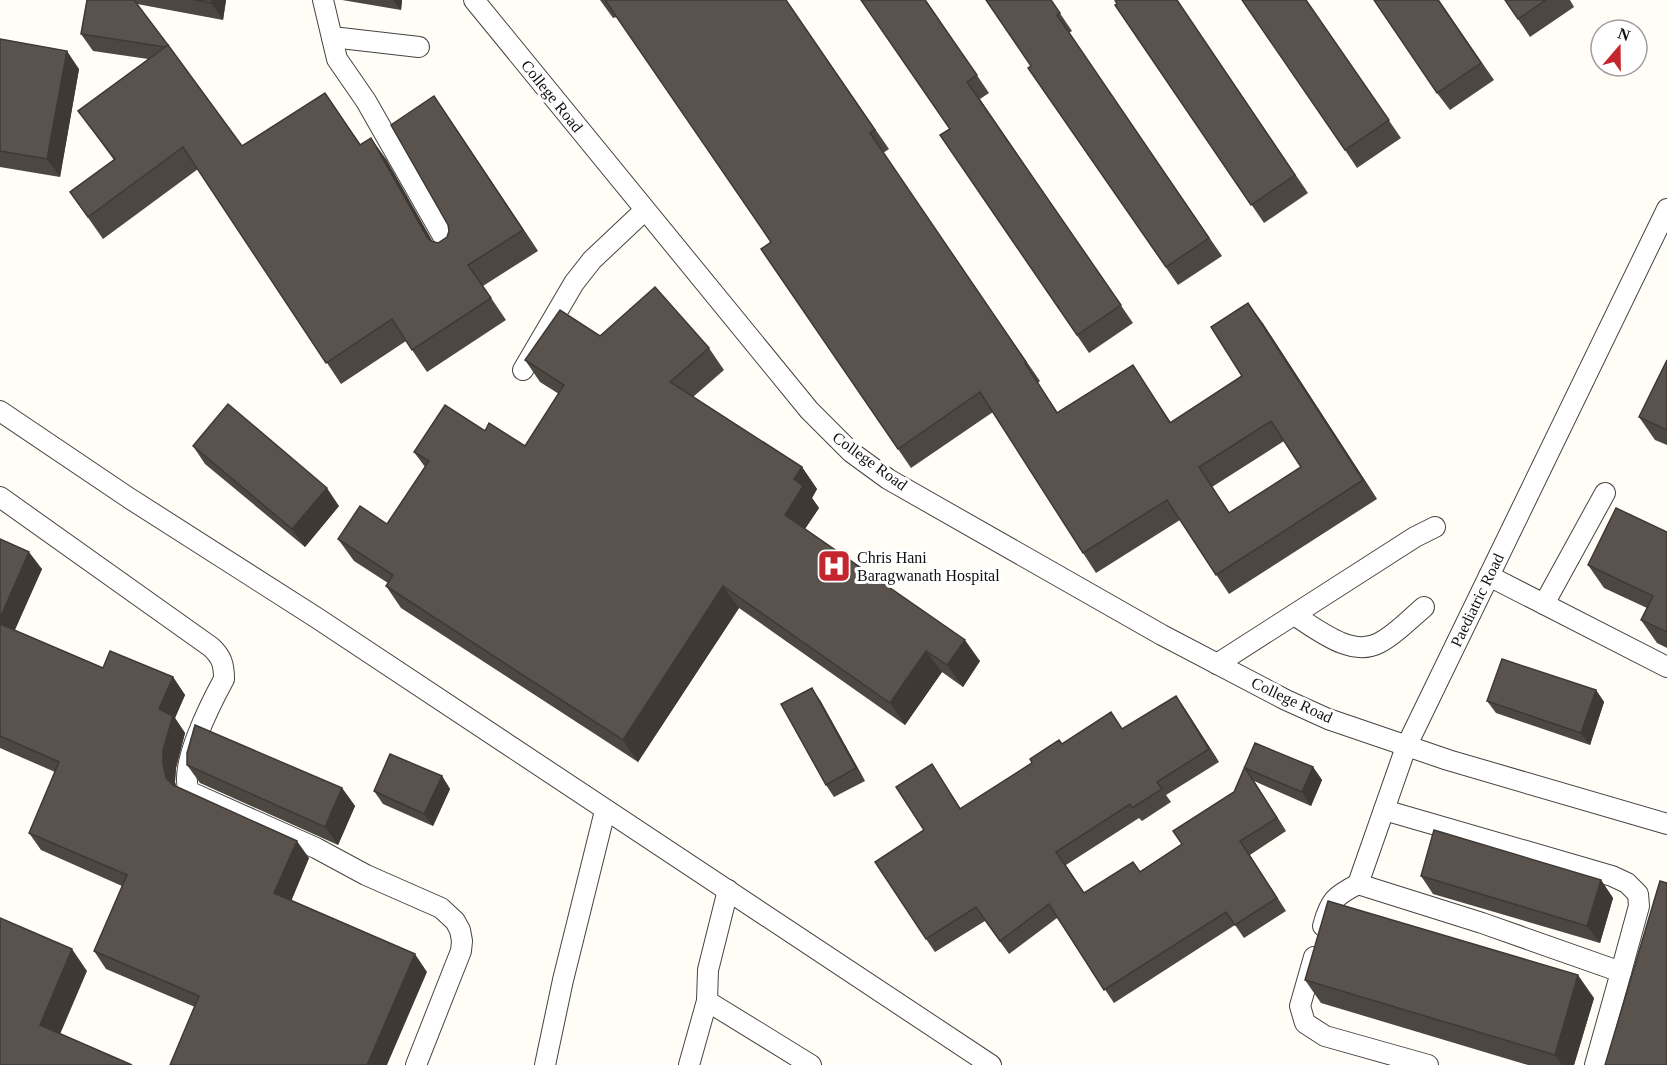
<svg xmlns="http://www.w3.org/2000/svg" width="1667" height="1065" viewBox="0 0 1667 1065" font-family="Georgia,serif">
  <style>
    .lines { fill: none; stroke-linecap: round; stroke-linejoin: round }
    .lane-casing { stroke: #444; stroke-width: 22 }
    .lane { stroke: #fff; stroke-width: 20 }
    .wall { fill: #4d4742; fill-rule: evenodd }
    .shaded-wall { fill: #3f3936 }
    .building { fill: #5a524d; stroke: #3f3936; stroke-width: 1.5; fill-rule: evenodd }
    .labels { text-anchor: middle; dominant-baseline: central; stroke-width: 6; stroke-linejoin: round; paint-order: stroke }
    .street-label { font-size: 16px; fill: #111; stroke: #fff }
    .poi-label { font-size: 16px; fill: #111; stroke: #fff; text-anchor: start }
  </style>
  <rect width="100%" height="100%" fill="#fffdf5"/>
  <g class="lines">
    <defs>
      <g id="lane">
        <path d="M 323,0 L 337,59 L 366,101 L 452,252"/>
        <path d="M 474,0 L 809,410 L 851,452 L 888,479 L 1162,635 L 1286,700 L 1328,719 L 1448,760 L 1667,824"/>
        <path d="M 332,37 L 419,47"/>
        <path d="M 523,370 L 574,283 L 592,260 L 645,210"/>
        <path d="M 0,411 L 129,498 L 317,618 L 991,1065"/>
        <path d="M 0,497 L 211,647 C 222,657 224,665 224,679 C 212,701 176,771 190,792 L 316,848 L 366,875 L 441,908 L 455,921 L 460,930 L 462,941 L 461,951 L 416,1065"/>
        <path d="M 1489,576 L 1667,667"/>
        <path d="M 1544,604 L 1605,493"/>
        <path d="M 1294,615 C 1317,629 1351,658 1379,643 C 1394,636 1411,618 1424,607"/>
        <path d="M 1217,664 L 1415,537 L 1435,527"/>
        <path d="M 1384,810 L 1612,876 L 1627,883 L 1638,894 L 1639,906 L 1621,972"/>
        <path d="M 1358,884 L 1482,923 L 1621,972 L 1595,1065"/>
        <path d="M 1323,926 C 1330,900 1335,896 1358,884 L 1406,747 L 1667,209"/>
        <path d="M 1314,957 L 1300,1006 L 1305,1023 L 1325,1036 L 1428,1065"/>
        <path d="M 707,1001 L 811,1065"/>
        <path d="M 545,1065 L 563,980 L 605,811"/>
        <path d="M 689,1065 L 707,1001 L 708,970 L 728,890"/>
      </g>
    </defs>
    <use href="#lane" class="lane-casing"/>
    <use href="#lane" class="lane"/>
  </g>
  <g class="wall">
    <path d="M 87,0 L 226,0 L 223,20 L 137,4 L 242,146 L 325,93 L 361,145 L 386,159 L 432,241 L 438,243 L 447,237 L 449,231 L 449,118 L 538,251 L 483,286 L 506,320 L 427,372 L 406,341 L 341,384 L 198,169 L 103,239 L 70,192 L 114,160 L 78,111 L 148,59 L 93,51 L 81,34 Z"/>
    <path d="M 342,0 L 402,0 L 401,10 Z"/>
    <path d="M 600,0 L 786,0 L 889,149 L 883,153 L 1040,381 L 1038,383 L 1058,413 L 1146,385 L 1171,423 L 1242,376 L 1262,322 L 1377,499 L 1229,594 L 1180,520 L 1096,573 L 1083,553 L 993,412 L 911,468 L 761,249 L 771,242 L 617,17 L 613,18 ZM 1284,441 L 1301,467 L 1230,513 L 1212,487 Z"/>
    <path d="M 926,0 L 989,93 L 980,99 L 1133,323 L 1089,353 L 940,135 L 950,129 Z"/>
    <path d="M 1051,0 L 1072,31 L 1069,33 L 1222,256 L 1178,285 L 1028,68 L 1031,66 Z"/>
    <path d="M 1177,0 L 1308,193 L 1264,223 L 1115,5 Z"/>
    <path d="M 1306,0 L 1401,138 L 1357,168 L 1345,150 Z"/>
    <path d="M 1439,0 L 1494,80 L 1450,110 L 1437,93 Z"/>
    <path d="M 1505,0 L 1570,0 L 1574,7 L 1530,37 Z"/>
    <path d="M 0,39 L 79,69 L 60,177 L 0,167 Z"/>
    <path d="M 600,336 L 709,348 L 724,370 L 693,397 L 802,467 L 817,489 L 812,498 L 819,508 L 805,529 L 980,661 L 963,687 L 942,672 L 905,725 L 739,608 L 638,762 L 401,608 L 386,586 L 388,583 L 354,561 L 338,539 L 387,524 L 425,467 L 414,452 L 485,431 L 525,446 L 559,394 L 540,382 L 525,360 Z"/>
    <path d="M 1667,360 L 1667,445 L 1655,440 L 1639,417 Z"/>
    <path d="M 193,446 L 339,506 L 305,547 L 205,464 Z"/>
    <path d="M 1667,532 L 1667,648 L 1657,643 L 1641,620 L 1647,608 L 1604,588 L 1588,565 Z"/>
    <path d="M 0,539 L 42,569 L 15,630 L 103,668 L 173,677 L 185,695 L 175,718 L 185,733 L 176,768 L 175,782 L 176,787 L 309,858 L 291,901 L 427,972 L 195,1007 L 106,969 L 94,951 L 122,886 L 41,850 L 29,833 L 55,772 L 0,748 Z"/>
    <path d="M 1596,690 L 1604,702 L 1590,745 L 1496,713 L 1487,701 Z"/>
    <path d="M 820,700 L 865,781 L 834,797 L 826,785 Z"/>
    <path d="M 1185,709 L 1219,762 L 1166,795 L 1171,802 L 1142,821 L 1139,818 L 1066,865 L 1084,893 L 1140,871 L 1182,844 L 1234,792 L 1255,743 L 1313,767 L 1322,780 L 1311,806 L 1254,781 L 1286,831 L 1250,855 L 1286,911 L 1244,938 L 1235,925 L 1114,1003 L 1057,918 L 1009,954 L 985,921 L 935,952 L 926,939 L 924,830 L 932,764 L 961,809 L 1062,744 L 1123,728 Z"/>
    <path d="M 187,765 L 342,788 L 355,806 L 338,845 L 200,783 Z"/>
    <path d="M 442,776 L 450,789 L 433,826 L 383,804 L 374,791 Z"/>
    <path d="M 1421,876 L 1601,880 L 1613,898 L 1600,943 L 1433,894 Z"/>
    <path d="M 1305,980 L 1594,998 L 1574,1065 L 1528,1065 L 1321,1003 Z"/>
  </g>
  <g class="shaded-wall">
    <path d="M 212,0 L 226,0 L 223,20 L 211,3 Z"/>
    <path d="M 393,0 L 402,0 L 401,10 Z"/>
    <path d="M 67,51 L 79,69 L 60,177 L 47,159 Z"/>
    <path d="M 434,96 L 449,118 L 538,251 L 523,230 Z"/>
    <path d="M 371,138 L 386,159 L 442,258 L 427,237 Z"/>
    <path d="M 1248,303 L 1262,322 L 1377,499 L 1363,480 Z"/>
    <path d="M 1133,365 L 1146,385 L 1184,442 L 1170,423 Z"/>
    <path d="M 802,467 L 817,489 L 812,498 L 819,508 L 800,536 L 785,515 L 794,479 Z"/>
    <path d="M 327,488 L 339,506 L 305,547 L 292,529 Z"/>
    <path d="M 29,552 L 42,569 L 10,640 L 0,625 L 0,618 Z"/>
    <path d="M 723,586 L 739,608 L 638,762 L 623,740 Z"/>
    <path d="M 965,640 L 980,661 L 963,687 L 947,665 Z"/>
    <path d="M 926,651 L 942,672 L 905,725 L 890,703 Z"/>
    <path d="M 173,677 L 185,695 L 175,718 L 185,733 L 176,768 L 175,782 L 179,796 L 166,778 L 163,764 L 159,709 Z"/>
    <path d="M 812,688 L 820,700 L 865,781 L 856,768 Z"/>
    <path d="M 1596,690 L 1604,702 L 1590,745 L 1581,733 Z"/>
    <path d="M 1176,696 L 1185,709 L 1219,762 L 1209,749 Z"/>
    <path d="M 1313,767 L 1322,780 L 1311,806 L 1302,792 Z"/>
    <path d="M 1245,768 L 1254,781 L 1286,831 L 1277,818 Z"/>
    <path d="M 442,776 L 450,789 L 433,826 L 424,814 Z"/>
    <path d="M 342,788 L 355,806 L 338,845 L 325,827 Z"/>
    <path d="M 297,841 L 309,858 L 287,911 L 274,893 Z"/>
    <path d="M 1601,880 L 1613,898 L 1600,943 L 1587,926 Z"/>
    <path d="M 72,949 L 87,971 L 55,1046 L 40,1025 Z"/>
    <path d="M 415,954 L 427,972 L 387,1065 L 367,1065 Z"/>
    <path d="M 1578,975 L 1594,998 L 1574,1065 L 1562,1065 L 1555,1055 Z"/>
  </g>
  <g class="building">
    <path d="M 87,0 L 134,0 L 168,45 L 165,47 L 81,34 Z"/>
    <path d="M 194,0 L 212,0 L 211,3 Z"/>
    <path d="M 605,0 L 786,0 L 875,130 L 870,133 L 1026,362 L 1025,363 L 1057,413 L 1133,365 L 1170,423 L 1242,376 L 1211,327 L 1248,303 L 1363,480 L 1216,575 L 1167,500 L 1083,553 L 980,392 L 898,449 L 761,249 L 771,242 ZM 1271,421 L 1301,467 L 1229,513 L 1199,467 Z"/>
    <path d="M 861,0 L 925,0 L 977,75 L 967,82 L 1121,305 L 1077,335 L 940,135 L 950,129 Z"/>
    <path d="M 986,0 L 1051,0 L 1060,13 L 1057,15 L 1209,238 L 1166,267 L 1028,68 L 1031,66 Z"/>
    <path d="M 1115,0 L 1177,0 L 1295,175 L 1251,205 L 1115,5 L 1117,4 Z"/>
    <path d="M 1242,0 L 1306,0 L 1389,120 L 1345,150 Z"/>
    <path d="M 1374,0 L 1438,0 L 1481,63 L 1437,93 Z"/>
    <path d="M 1505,0 L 1546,0 L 1518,19 Z"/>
    <path d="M 0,39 L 67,51 L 47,159 L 0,151 Z"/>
    <path d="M 168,45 L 242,146 L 325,93 L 360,145 L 371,138 L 427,237 L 431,241 L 438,243 L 447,237 L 449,231 L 448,225 L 391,125 L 434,96 L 523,230 L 468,265 L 491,298 L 412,350 L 392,319 L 326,363 L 183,147 L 88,217 L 70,192 L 115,159 L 78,111 Z"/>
    <path d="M 655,287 L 709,348 L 670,382 L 802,467 L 794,479 L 803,486 L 785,515 L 965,640 L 947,665 L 926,651 L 890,703 L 723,586 L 623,740 L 386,586 L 393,575 L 338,539 L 360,506 L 387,524 L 429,461 L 414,452 L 445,405 L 485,431 L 489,423 L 525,446 L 564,385 L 525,360 L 560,310 L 600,336 Z"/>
    <path d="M 1667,360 L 1667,430 L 1639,417 Z"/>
    <path d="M 228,404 L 327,488 L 292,529 L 193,446 Z"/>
    <path d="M 1616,508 L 1667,532 L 1667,632 L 1641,620 L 1653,596 L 1588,565 Z"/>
    <path d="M 0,539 L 29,552 L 0,618 Z"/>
    <path d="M 0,624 L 103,668 L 110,651 L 173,677 L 159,709 L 173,716 L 163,750 L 163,764 L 166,778 L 173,785 L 297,841 L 274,893 L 415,954 L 367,1065 L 170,1065 L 199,996 L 94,951 L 127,875 L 29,833 L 59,762 L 0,736 Z"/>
    <path d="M 1502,659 L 1596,690 L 1581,733 L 1487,701 Z"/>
    <path d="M 812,688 L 856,768 L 826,785 L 781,704 Z"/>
    <path d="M 1176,696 L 1209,749 L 1157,782 L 1162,789 L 1132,808 L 1130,804 L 1056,852 L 1084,893 L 1133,862 L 1140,872 L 1182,844 L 1173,831 L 1234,792 L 1255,743 L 1313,767 L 1302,792 L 1245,768 L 1277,818 L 1240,841 L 1277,898 L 1235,925 L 1226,912 L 1104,990 L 1049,904 L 1000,941 L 976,907 L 926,939 L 875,862 L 924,830 L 896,787 L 932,764 L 960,809 L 1032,763 L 1030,759 L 1059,740 L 1062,744 L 1111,712 L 1122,729 Z"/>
    <path d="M 195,725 L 342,788 L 325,827 L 187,765 L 187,753 Z"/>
    <path d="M 390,754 L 442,776 L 424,814 L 374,791 Z"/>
    <path d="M 1434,830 L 1601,880 L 1587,926 L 1421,876 Z"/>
    <path d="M 1660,881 L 1667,883 L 1667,1065 L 1605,1065 Z"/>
    <path d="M 1328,901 L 1578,975 L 1555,1055 L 1305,980 Z"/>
    <path d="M 0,918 L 72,949 L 40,1025 L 132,1065 L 0,1065 Z"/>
  </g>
  <defs>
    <symbol id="hospital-square" viewBox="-11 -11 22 22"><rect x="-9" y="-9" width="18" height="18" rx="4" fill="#c4262e" stroke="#fff"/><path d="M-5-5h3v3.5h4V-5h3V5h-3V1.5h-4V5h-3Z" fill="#fff"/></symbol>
  </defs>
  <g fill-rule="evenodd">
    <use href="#hospital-square" x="815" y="547" width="38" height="38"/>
  </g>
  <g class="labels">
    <g class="street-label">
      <text transform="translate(552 96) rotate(51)">College Road</text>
      <text transform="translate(870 461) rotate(36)">College Road</text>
      <text transform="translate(1477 600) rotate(-64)">Paediatric Road</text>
      <text transform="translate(1292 700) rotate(25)">College Road</text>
    </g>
    <g class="poi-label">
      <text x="857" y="557">Chris Hani<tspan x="857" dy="18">Baragwanath Hospital</tspan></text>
    </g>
  </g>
  <g transform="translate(1619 48) rotate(20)"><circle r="28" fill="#ffffff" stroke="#a0a0a0" stroke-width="1.5"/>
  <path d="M0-4.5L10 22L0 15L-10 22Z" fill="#c4262e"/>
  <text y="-9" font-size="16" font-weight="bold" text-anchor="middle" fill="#111111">N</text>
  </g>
</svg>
